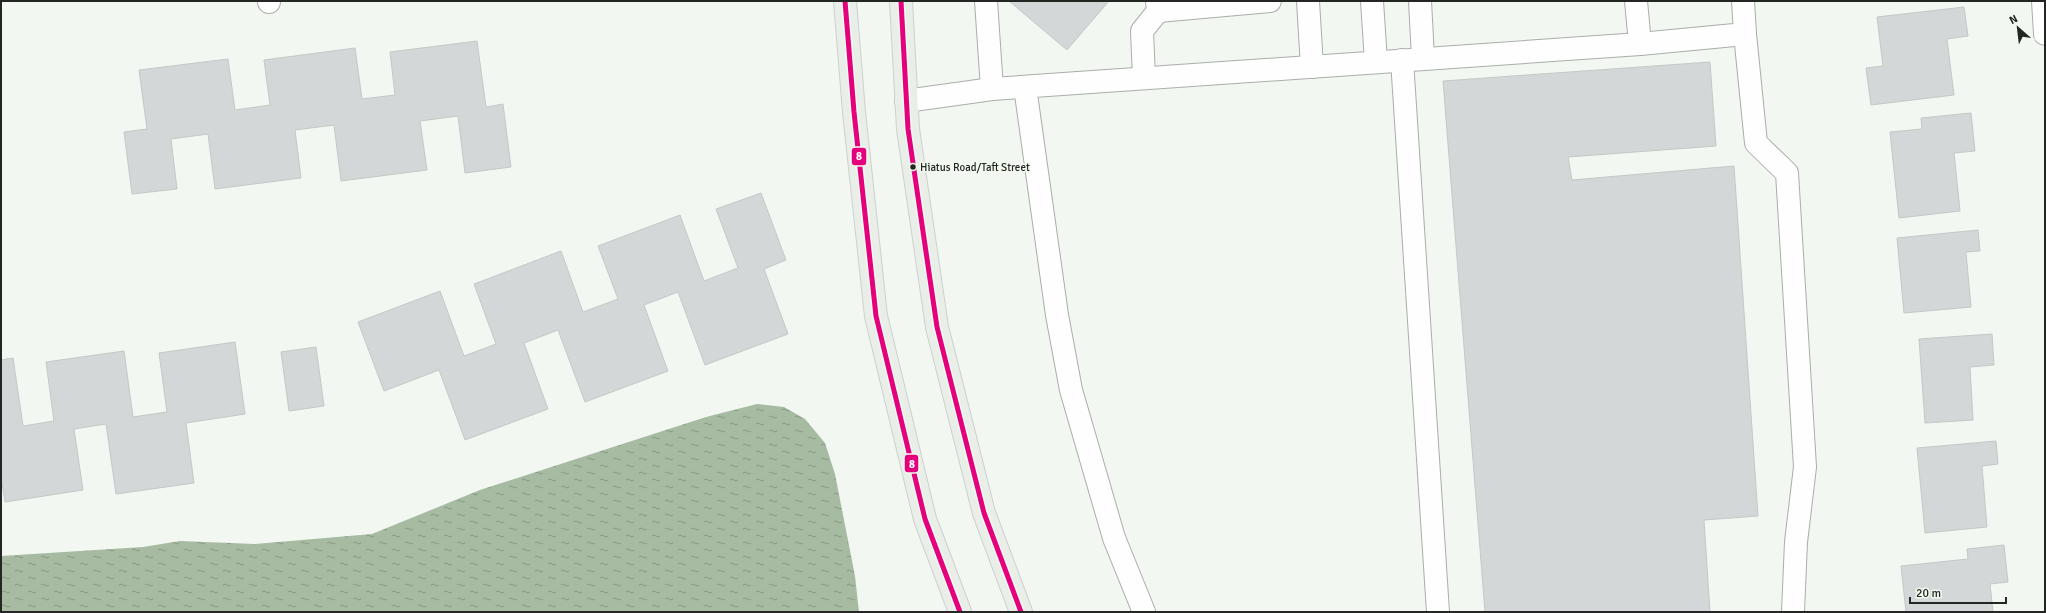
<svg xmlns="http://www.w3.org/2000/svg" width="2046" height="613" viewBox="0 0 2046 613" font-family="Signika,sans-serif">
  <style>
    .water { fill: url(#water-ripples) }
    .building { fill: #d4d7d7; stroke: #c5c8c8 }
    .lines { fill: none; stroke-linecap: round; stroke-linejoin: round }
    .minor-casing { stroke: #aaaeaa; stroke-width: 24 }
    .major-casing { stroke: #ced0ce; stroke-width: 24 }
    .minor { stroke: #fdfefd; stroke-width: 22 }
    .major { stroke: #e9eee8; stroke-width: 22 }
    .bus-1-casing { stroke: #f0faee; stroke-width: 8 }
    .bus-1 { stroke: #e5007d; stroke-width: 5 }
    .bus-dot { fill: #232622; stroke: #f0faee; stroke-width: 1.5 }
    .labels { text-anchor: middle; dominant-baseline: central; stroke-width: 3; stroke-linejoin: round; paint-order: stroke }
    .bus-label { font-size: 11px; fill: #232622; stroke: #f0faee; text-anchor: start }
    .line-badge { stroke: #f0faee; stroke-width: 1.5 }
    .badge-label { font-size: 11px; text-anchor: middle; font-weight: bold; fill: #fff }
  </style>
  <defs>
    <pattern id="water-ripples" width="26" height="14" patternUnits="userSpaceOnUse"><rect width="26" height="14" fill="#a6bba2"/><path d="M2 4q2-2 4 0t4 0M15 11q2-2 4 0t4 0" fill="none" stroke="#879884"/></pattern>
  </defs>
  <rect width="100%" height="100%" fill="#f2f7f1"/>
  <path class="water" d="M 757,404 L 784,407 L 805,419 L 825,443 L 835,474 L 855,576 L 859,612 L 1,612 L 1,556 L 143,547 L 180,541 L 255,544 L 372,534 L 480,490 L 706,417 Z"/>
  <g class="building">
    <path d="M 1009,1 L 1109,1 L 1067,50 Z"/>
    <path d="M 1964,7 L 1968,36 L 1947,39 L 1954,95 L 1871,105 L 1866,68 L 1883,66 L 1877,17 Z"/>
    <path d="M 477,41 L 486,107 L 503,104 L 511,167 L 465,173 L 458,116 L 420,121 L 427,170 L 341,181 L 334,125 L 295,130 L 301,178 L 215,189 L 208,134 L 171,139 L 177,189 L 132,194 L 124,132 L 147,129 L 139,70 L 228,59 L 235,110 L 270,105 L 264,60 L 355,48 L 362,99 L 395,95 L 390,52 Z"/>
    <path d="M 1710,62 L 1716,146 L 1568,157 L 1572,180 L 1734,166 L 1758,516 L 1704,520 L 1710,612 L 1485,612 L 1443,81 Z"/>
    <path d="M 1971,113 L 1975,151 L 1954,153 L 1960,211 L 1899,218 L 1890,132 L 1922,129 L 1921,118 Z"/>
    <path d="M 761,193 L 786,260 L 764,269 L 788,334 L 705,365 L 678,292 L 644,305 L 668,371 L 585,402 L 558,330 L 524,343 L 548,409 L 465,440 L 439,370 L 384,391 L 358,322 L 440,291 L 464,356 L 496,344 L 474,284 L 561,251 L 583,312 L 618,299 L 598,246 L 680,215 L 704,281 L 738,268 L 716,209 Z"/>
    <path d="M 1978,230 L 1980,251 L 1966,252 L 1971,307 L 1904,313 L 1897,238 Z"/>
    <path d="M 1992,334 L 1994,365 L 1970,367 L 1973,420 L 1925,423 L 1919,339 Z"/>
    <path d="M 235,342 L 245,414 L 186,423 L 194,483 L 116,494 L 106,424 L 74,429 L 83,490 L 5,502 L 1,477 L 1,360 L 13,358 L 23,426 L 54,421 L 46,362 L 124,351 L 133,417 L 167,412 L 159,353 Z"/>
    <path d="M 316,347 L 324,406 L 289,411 L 281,352 Z"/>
    <path d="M 1996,441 L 1998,464 L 1982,466 L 1987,527 L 1925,533 L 1917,448 Z"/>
    <path d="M 2004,545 L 2008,582 L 1990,584 L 1993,612 L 1906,612 L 1901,566 L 1968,559 L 1967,549 Z"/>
  </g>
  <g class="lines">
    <defs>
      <g id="minor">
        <path d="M 269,1 L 269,2"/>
        <path d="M 986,1 L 992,89"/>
        <path d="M 1308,1 L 1312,67"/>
        <path d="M 1372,1 L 1376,62"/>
        <path d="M 1420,1 L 1423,58"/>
        <path d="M 1636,1 L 1640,44"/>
        <path d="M 2043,1 L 2045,34"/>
        <path d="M 1158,11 L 1270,1"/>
        <path d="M 1745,34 L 1756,143 L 1787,173 L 1805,467 L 1796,542 L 1793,612"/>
        <path d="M 1402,60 L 1438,612"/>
        <path d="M 1144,78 L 1142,31 L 1158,11 L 1157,1"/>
        <path d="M 1025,87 L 1057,315 L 1071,390 L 1114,538 L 1144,612"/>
        <path d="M 906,101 L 992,89 L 1640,44 L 1745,34 L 1743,1"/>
      </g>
      <g id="major">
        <path d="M 845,1 L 854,112 L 876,316 L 925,519 L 960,612"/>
        <path d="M 901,1 L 908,129 L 937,327 L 984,513 L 1021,612"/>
      </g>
    </defs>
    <use href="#minor" class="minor-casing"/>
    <use href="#major" class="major-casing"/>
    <use href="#minor" class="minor"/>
    <use href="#major" class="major"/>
    <defs>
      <g id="bus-1">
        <path d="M 845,1 L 854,112 L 876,316 L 925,519 L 960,612"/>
        <path d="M 901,1 L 908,129 L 937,327 L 984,513 L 1021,612"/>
      </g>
    </defs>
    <use href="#bus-1" class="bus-1-casing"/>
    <use href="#bus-1" class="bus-1"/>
  </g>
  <circle class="bus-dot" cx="913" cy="167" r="3.5"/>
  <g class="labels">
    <g class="bus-label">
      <text x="920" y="167">Hiatus Road/Taft Street</text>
    </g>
  </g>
  <g class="line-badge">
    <rect x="851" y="147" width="16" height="19" rx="4" fill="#e5007d"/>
    <rect x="904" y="454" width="15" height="19" rx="4" fill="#e5007d"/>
  </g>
  <g class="badge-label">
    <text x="859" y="160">8</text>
    <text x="912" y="468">8</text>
  </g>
  <rect width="2046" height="613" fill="none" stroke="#232622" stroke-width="4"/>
  <g transform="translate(2018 28) rotate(332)" stroke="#f0faee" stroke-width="3" paint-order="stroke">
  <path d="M0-3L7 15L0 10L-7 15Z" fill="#232622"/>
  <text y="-6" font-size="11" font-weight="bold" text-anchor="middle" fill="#232622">N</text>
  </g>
  <path d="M1910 597v6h96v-6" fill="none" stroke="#232622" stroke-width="2"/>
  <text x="1916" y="597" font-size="12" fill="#232622" stroke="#f0faee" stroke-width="3" paint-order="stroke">20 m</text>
</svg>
